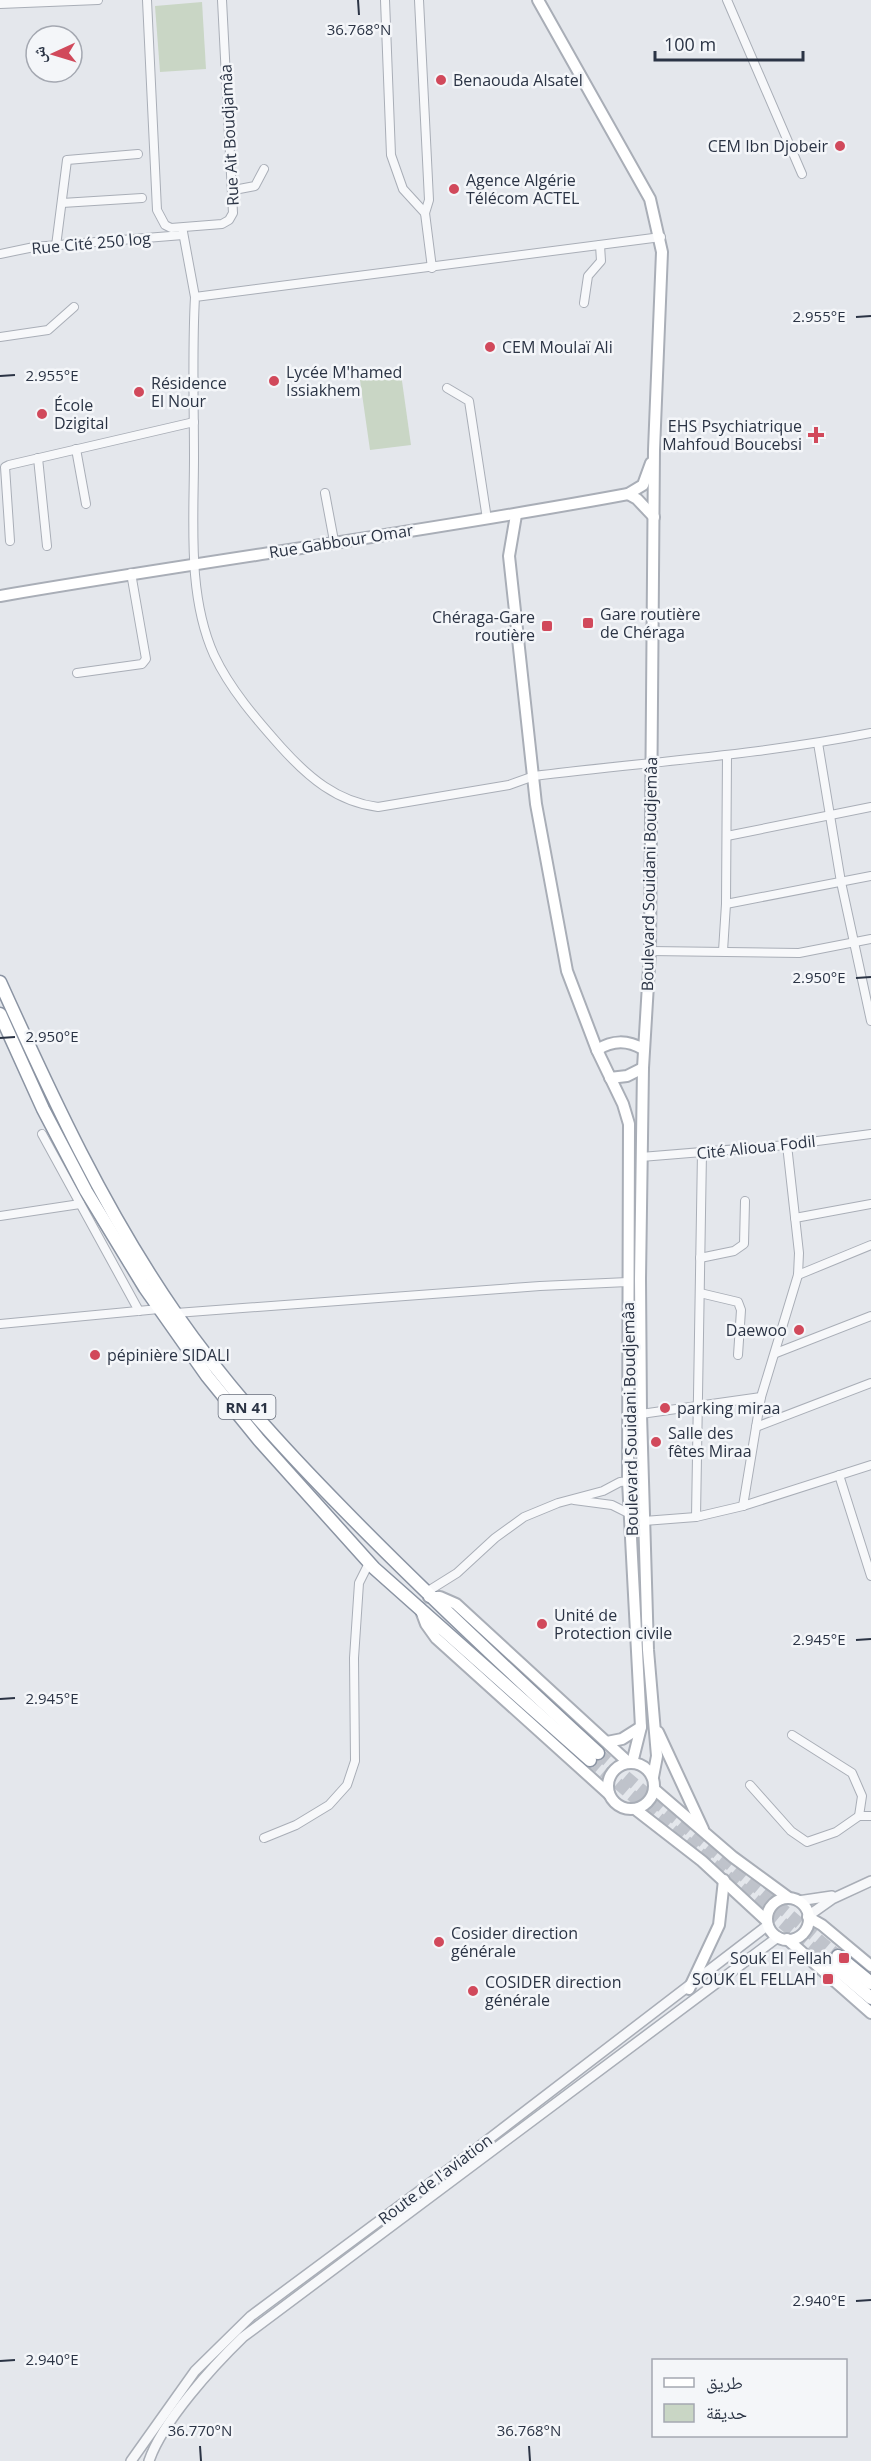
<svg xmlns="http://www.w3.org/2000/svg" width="871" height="2461" viewBox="0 0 871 2461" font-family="'Open Sans','Noto Naskh Arabic',sans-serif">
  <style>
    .green { fill: #c9d6c5 }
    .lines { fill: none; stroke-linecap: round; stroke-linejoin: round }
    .trunk-tunnel { stroke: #bfc3cb; stroke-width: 12; stroke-dasharray: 12 6; stroke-linecap: butt }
    .minor-casing { stroke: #a9aeb7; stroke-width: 10 }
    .tertiary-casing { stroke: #a9aeb7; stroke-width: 12 }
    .secondary-casing { stroke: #a9aeb7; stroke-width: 14 }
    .trunk-casing { stroke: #8b94a3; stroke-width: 15 }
    .minor { stroke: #f7f8fa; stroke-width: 8 }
    .tertiary { stroke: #f7f8fa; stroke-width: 9 }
    .secondary { stroke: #fff; stroke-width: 10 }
    .trunk { stroke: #fff; stroke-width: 12 }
    .ticks { fill: none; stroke: #2b3445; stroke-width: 2 }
    .poi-dot { fill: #d1495b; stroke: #f4f6f9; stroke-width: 2 }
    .labels { text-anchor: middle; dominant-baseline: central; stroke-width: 5; stroke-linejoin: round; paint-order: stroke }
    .shield { fill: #f4f6f9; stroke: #676e7b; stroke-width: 1.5 }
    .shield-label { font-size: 15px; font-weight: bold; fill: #2b3445 }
    .poi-label { font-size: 16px; fill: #2b3445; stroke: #f4f6f9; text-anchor: start }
    .street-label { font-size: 16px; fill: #2b3445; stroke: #f4f6f9 }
    .ticks-label { font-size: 15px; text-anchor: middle; fill: #2b3445; stroke: #f4f6f9; stroke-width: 5; stroke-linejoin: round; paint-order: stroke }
  </style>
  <rect width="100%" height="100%" fill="#e4e7ec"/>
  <g class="green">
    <path d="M 202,2 L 206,69 L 160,72 L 155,6 Z"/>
    <path d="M 401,374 L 411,445 L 370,450 L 360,380 Z"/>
  </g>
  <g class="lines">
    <g class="trunk-tunnel">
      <path d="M 598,1753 L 838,1956"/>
      <path d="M 590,1760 L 831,1964"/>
    </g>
    <defs>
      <g id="minor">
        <path d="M 147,0 L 157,210 L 165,225 L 171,228 L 222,224 L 229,220 L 233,213 L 222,0"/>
        <path d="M 385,0 L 391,155 L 403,189 L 425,213 L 432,268"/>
        <path d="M 419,0 L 429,200 L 425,213"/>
        <path d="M 727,0 L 802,174"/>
        <path d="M 0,4 L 98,0"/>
        <path d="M 234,190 L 255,186 L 264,169"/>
        <path d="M 62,203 L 142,198"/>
        <path d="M 183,232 L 195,297"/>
        <path d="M 661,237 L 195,297 C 192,350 194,404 194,457 C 194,521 187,595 214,655 C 230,689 256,719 281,747 C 308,777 337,802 378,807 L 509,785 L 534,776 C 646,762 760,755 871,733"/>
        <path d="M 56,246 L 67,160 L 138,154"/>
        <path d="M 0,254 L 34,247 L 183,235"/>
        <path d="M 584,303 L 588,276 L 601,261 L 600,245"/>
        <path d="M 0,337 L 48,330 L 74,307"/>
        <path d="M 447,388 L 469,401 L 487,519"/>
        <path d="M 76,449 L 86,504"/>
        <path d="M 38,458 L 47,546"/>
        <path d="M 325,493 L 334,541"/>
        <path d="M 10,541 L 5,467 L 9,465 L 194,422"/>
        <path d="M 77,673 L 142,664 L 146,659 L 131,573"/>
        <path d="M 818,743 L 841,882 L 871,1021"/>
        <path d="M 727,836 L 871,807"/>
        <path d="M 726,904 L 871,876"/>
        <path d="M 650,951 L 799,953 L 871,939"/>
        <path d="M 723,951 L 726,904 L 727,755"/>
        <path d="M 42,1134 L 139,1311"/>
        <path d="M 641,1157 L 787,1145 L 871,1134"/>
        <path d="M 0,1216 L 80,1204"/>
        <path d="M 795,1218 L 871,1204"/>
        <path d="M 700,1258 L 734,1251 L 744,1244 L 745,1201"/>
        <path d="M 798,1275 L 871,1245"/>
        <path d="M 700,1293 L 738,1302 L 741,1310 L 738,1355"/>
        <path d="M 176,1313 L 540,1286 L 628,1282"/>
        <path d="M 0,1324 L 159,1309"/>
        <path d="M 776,1353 L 871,1316"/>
        <path d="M 641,1414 L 761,1397"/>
        <path d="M 756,1427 L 871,1383"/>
        <path d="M 839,1475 L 871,1576"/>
        <path d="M 574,1500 L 612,1505 L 644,1521 L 696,1517 L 743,1506 L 871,1465"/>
        <path d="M 743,1506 L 761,1397 L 798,1275 L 799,1253 L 787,1145"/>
        <path d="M 696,1517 L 702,1152"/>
        <path d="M 425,1593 L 457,1573 L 495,1538 L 524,1517 L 558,1503 L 603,1491 L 620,1482 L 643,1480"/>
        <path d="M 792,1735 L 852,1773 L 862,1796 L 859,1816"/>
        <path d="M 750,1785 L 791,1831 L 807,1842 L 836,1832 L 859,1816 L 871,1816"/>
        <path d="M 264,1838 L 296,1825 L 329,1805 L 347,1785 L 355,1761 L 354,1658 L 359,1583 L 369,1563"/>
      </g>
      <g id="tertiary">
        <path d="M 798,1901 L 832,1896"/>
        <path d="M 808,1916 L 832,1899 L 871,1881"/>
        <path d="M 131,2461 L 195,2371 L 251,2316 L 472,2152 L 768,1925"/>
        <path d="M 149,2461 C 162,2422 213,2366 243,2337 L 778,1937"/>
      </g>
      <g id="secondary">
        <path d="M 538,0 L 650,199 L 662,252 L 654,450 L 650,951 L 643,1068 L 640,1279 L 641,1414 L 648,1650 L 657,1756 L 653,1777"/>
        <path d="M 628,494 L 637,499 L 654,517"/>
        <path d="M 516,515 L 509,556 L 536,804 L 567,971 L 597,1050 L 623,1104 L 629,1124 L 628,1481 L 641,1727 L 632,1763"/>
        <path d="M 0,596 C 209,560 419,533 628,494 L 643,485 L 651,463"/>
        <path d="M 597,1050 C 612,1040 628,1040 643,1049"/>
        <path d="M 610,1078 L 627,1076 L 643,1068"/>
        <path d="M 429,1597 L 440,1597 L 456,1604 L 629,1763"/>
        <path d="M 420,1608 L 426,1624 L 436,1638 L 609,1794"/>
        <path d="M 658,1732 L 703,1829"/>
        <path d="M 607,1742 L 622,1739 L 641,1727"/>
        <circle cx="631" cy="1786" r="23"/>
        <path d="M 654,1789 L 733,1857 L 789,1898"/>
        <path d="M 635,1809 L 702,1861 L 767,1921"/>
        <circle cx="788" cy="1919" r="21"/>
        <path d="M 808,1917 L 822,1925 L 871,1966"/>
        <path d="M 787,1939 L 871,2013"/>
        <path d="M 689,1989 L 719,1925 L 724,1880"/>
      </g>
      <g id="trunk">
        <path d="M 0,982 C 52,1097 104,1210 176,1314 C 226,1386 283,1448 344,1510 C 426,1594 512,1674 598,1753"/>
        <path d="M 0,1014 L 43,1109 L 86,1191 L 145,1288 L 207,1376 L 259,1440 L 374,1568 L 590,1760"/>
        <path d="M 838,1956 L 871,1983"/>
        <path d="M 831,1964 L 871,1998"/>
      </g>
    </defs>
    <use href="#minor" class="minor-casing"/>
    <use href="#tertiary" class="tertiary-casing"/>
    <use href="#secondary" class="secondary-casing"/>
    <use href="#trunk" class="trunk-casing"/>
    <use href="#minor" class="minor"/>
    <use href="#tertiary" class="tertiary"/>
    <use href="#secondary" class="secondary"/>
    <use href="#trunk" class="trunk"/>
  </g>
  <path class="ticks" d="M 358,0 L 359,15M 856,317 L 871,316M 0,376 L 15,375M 856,978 L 871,977M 0,1038 L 15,1037M 856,1640 L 871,1639M 0,1699 L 15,1698M 856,2301 L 871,2300M 0,2361 L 15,2360M 200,2446 L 201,2461M 529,2446 L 530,2461"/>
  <g class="poi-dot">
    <circle cx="441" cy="80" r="6"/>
    <circle cx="840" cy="146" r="6"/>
    <circle cx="454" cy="189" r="6"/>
    <circle cx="490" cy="347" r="6"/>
    <circle cx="274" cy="381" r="6"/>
    <circle cx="139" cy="392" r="6"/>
    <circle cx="42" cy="414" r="6"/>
    <path d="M813 426h6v6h6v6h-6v6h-6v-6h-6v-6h6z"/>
    <rect x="582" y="617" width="12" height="12" rx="3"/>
    <rect x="541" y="620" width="12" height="12" rx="3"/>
    <circle cx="799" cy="1330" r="6"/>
    <circle cx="95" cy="1355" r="6"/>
    <circle cx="665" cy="1408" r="6"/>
    <circle cx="656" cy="1442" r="6"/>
    <circle cx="542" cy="1624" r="6"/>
    <circle cx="439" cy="1942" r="6"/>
    <rect x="838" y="1952" width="12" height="12" rx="3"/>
    <rect x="822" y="1973" width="12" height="12" rx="3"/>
    <circle cx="473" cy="1991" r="6"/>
  </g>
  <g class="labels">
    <rect class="shield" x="218.5" y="1395" width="57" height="24" rx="4.5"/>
    <g class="shield-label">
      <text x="247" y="1407">RN 41</text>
    </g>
    <g class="poi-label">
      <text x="453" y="80">Benaouda Alsatel</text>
      <text x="828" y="146" text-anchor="end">CEM Ibn Djobeir</text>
      <text x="466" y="180">Agence Algérie<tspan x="466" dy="18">Télécom ACTEL</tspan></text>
      <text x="502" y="347">CEM Moulaï Ali</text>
      <text x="286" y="372">Lycée M'hamed<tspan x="286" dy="18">Issiakhem</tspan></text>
      <text x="151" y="383">Résidence<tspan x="151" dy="18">El Nour</tspan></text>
      <text x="54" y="405">École<tspan x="54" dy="18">Dzigital</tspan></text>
      <text x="802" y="426" text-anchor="end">EHS Psychiatrique<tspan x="802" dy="18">Mahfoud Boucebsi</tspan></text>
      <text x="600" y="614">Gare routière<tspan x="600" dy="18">de Chéraga</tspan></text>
      <text x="535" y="617" text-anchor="end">Chéraga-Gare<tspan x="535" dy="18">routière</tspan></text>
      <text x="787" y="1330" text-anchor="end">Daewoo</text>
      <text x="107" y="1355">pépinière SIDALI</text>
      <text x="677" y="1408">parking miraa</text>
      <text x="668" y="1433">Salle des<tspan x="668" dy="18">fêtes Miraa</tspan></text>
      <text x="554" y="1615">Unité de<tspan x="554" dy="18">Protection civile</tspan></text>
      <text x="451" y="1933">Cosider direction<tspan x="451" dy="18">générale</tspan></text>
      <text x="832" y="1958" text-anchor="end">Souk El Fellah</text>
      <text x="816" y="1979" text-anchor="end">SOUK EL FELLAH</text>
      <text x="485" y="1982">COSIDER direction<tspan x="485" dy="18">générale</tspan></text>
    </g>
    <g class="street-label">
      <text transform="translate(229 135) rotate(-93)">Rue Ait Boudjamâa</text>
      <text transform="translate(91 243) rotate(-5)">Rue Cité 250 log</text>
      <text transform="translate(341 541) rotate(-9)">Rue Gabbour Omar</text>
      <text transform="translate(649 874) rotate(-89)">Boulevard Souidani Boudjemâa</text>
      <text transform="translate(756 1147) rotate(-6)">Cité Alioua Fodil</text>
      <text transform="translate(630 1419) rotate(-91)">Boulevard Souidani Boudjemâa</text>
      <text transform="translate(435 2179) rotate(-37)">Route de l'aviation</text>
    </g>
  </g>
  <g class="ticks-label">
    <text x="359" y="35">36.768°N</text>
    <text x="819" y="322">2.955°E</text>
    <text x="52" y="381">2.955°E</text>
    <text x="819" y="983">2.950°E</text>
    <text x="52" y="1042">2.950°E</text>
    <text x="819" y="1645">2.945°E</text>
    <text x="52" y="1704">2.945°E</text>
    <text x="819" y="2306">2.940°E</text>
    <text x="52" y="2365">2.940°E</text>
    <text x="200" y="2436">36.770°N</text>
    <text x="529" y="2436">36.768°N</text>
  </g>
  <rect x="652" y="2359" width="195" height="78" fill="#f4f6f9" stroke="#a4a8b1" stroke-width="1.5"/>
  <rect x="664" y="2378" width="30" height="9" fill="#ffffff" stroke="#a4a8b1" stroke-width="1.5"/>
  <text x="706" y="2389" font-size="18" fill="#2b3445">طريق</text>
  <rect x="664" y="2404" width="30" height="18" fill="#c9d6c5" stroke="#a4a8b1" stroke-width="1.5"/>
  <text x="706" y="2419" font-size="18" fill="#2b3445">حديقة</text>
  <g transform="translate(54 54) rotate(266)"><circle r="28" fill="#f4f6f9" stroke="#a4a8b1" stroke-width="1.5"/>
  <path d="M0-4.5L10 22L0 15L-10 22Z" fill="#d1495b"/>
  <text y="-9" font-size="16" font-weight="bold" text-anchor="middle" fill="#2b3445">ش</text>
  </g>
  <path d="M655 51v9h148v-9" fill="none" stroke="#2b3445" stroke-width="3"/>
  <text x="664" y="51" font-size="18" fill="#2b3445" stroke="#f4f6f9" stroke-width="4.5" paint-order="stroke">100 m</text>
</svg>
